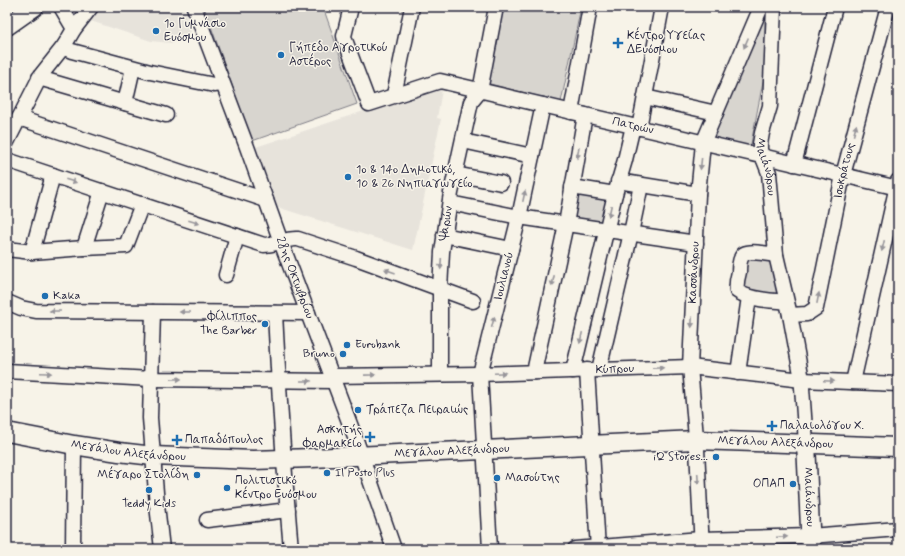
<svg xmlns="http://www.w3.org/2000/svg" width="905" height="556" viewBox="0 0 905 556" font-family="Mynerve,sans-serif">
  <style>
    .built { fill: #e7e3db }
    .park { fill: #d8d5cf; stroke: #7d7c85 }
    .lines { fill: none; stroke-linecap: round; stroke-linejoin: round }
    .minor-casing { stroke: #22223b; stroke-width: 17 }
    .major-casing { stroke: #22223b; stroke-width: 21 }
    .minor { stroke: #f7f3e8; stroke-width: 14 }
    .major { stroke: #f7f3e8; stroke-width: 18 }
    .oneway { fill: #97959a }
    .poi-dot { fill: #1f6fb2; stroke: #f7f3e8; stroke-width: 1.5 }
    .labels { text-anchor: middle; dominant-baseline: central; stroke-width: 3; stroke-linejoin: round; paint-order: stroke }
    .poi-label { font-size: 12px; fill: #22223b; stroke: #f7f3e8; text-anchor: start }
    .street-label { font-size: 12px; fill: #22223b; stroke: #f7f3e8 }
  </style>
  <rect width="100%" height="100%" fill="#f7f3e8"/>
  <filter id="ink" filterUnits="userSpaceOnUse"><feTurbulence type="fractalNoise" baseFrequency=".025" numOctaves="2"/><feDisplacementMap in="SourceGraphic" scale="8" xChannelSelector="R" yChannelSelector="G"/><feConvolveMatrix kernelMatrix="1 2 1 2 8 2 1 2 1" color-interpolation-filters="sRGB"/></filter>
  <g filter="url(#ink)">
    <g class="built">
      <path d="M 94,7 L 183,7 L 191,32 L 171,43 L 151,41 L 85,19 Z"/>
      <path d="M 430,89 L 442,90 L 437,118 L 441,119 L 413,250 L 277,207 L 256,147 Z"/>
    </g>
    <g class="park">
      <path d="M 204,7 L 323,7 L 357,104 L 252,141 Z"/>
      <path d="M 502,7 L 581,7 L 561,102 L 486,83 Z"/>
      <path d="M 765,15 L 765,71 L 750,149 L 712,139 Z"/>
      <path d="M 576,191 L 610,197 L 603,226 L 571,220 Z"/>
      <path d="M 749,254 L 773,260 L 781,297 L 741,288 Z"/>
    </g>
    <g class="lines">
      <defs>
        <g id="minor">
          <path d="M 61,7 L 74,29"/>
          <path id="s1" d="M 194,7 L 247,147 L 281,242 L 356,440 L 394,549"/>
          <path id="s2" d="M 351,7 L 344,36 L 345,40 L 369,104 L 440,81 L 898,188"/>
          <path id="s3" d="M 774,7 L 770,106 L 762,133 L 760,144 L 760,150 L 769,173 L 776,255 L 790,315 L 801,374 L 806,443"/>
          <path d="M 64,46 L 67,49 L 72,51 L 150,72 L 214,85 L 222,84"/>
          <path d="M 39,78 L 166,115"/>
          <path d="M 394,95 L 412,7"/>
          <path d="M 645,97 L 716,113"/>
          <path d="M 125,103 L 133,68"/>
          <path d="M 571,112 L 590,7"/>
          <path d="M 19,118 L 266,200"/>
          <path d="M 639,128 L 662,7"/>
          <path d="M 463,141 L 532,156"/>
          <path d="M 7,142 L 41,75 L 64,46 L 74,29 L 91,7"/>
          <path d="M 7,160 L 264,245 C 275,245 286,238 298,239 L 356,258 L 473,301"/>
          <path d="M 794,164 L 835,7"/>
          <path d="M 455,174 L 501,183"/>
          <path d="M 618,181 L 698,194"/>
          <path d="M 572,187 L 615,194"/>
          <path d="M 450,203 L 519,217 L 696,243"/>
          <path d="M 444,235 L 511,249"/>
          <path d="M 84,248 L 102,191"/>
          <path d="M 7,249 L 32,252 L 84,248 L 126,246 L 142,204"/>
          <path d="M 32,252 L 53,175"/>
          <path d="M 776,255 C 769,254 751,250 744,254 C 739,258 739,267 739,272 C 737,279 736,285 737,291 C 749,300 771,300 786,302"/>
          <path d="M 226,275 L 237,236"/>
          <path d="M 7,302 L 21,308 L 36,311 L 308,313"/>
          <path d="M 153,312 L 150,418 L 157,505 L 162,549"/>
          <path d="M 275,313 C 279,392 284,470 291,549"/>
          <path id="s4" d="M 790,315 L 807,314 L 816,308 L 843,175 L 888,7"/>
          <path d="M 587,370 L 598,549"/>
          <path d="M 599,370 L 631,233 L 641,185"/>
          <path d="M 7,371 L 151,379 L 333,381"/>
          <path d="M 573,371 L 615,194 L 625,160 L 633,126"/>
          <path d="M 534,372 L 566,224 L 585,115"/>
          <path d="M 738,373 L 749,297"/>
          <path id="s5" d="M 440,374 L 440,289 L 442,252 L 451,193 L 471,102 L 480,91 L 496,7"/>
          <path id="s6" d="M 331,376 L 480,374 L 690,367 L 802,380 L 898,384"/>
          <path d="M 853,382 L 898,181"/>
          <path d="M 207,520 L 288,510"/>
          <path d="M 73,549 L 74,445"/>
          <path id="s7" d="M 490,549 L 480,374 L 519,217 L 543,105"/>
          <path d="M 575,549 L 701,539 L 810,536 L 898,529"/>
          <path id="s8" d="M 702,549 L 697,449 L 690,367 L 698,194 L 703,143 L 761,7"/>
        </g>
        <g id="major">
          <path d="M 7,26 L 34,7"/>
          <path id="s9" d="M 7,432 L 74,445 L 119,452 L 153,456 L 253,460 L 312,458 L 696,440 L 898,447"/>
          <path id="s10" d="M 806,443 L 811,549"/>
        </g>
      </defs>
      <use href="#minor" class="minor-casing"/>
      <use href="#major" class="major-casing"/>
      <use href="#minor" class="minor"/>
      <use href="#major" class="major"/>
    </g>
    <defs><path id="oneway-solid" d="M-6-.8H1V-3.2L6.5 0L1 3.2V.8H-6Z"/></defs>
    <g class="oneway">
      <use href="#oneway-solid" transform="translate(746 43) rotate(113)"/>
      <use href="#oneway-solid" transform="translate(855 130) rotate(-75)"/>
      <use href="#oneway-solid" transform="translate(578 153) rotate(100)"/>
      <use href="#oneway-solid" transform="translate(701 164) rotate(96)"/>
      <use href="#oneway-solid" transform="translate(71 181) rotate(18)"/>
      <use href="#oneway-solid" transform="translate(524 196) rotate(-78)"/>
      <use href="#oneway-solid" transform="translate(610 211) rotate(103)"/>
      <use href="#oneway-solid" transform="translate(194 222) rotate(18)"/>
      <use href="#oneway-solid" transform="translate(883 246) rotate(103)"/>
      <use href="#oneway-solid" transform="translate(441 264) rotate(93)"/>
      <use href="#oneway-solid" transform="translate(390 271) rotate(-160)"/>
      <use href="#oneway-solid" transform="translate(553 281) rotate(102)"/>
      <use href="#oneway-solid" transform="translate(818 298) rotate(-79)"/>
      <use href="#oneway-solid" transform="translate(55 311) rotate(-180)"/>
      <use href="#oneway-solid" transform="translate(185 312) rotate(-180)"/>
      <use href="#oneway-solid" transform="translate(493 322) rotate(-76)"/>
      <use href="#oneway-solid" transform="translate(692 322) rotate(93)"/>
      <use href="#oneway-solid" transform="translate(581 338) rotate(103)"/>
      <use href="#oneway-solid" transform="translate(658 368) rotate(-2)"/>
      <use href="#oneway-solid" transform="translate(46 373) rotate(3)"/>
      <use href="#oneway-solid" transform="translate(500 373) rotate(-2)"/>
      <use href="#oneway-solid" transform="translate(370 375) rotate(-1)"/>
      <use href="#oneway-solid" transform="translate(176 379) rotate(1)"/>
      <use href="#oneway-solid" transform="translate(306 381)"/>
      <use href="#oneway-solid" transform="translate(829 381) rotate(2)"/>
      <use href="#oneway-solid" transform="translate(698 479) rotate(87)"/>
      <use href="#oneway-solid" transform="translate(782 537) rotate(-2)"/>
    </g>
  </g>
  <g class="poi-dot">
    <circle cx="156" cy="31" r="4"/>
    <path d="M616 37h4v4h4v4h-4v4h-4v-4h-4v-4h4z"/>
    <circle cx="281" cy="55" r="4"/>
    <circle cx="348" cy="177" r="4"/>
    <circle cx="45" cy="296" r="4"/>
    <circle cx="265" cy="324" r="4"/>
    <circle cx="347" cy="345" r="4"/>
    <circle cx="343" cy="354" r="4"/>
    <circle cx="358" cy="410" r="4"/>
    <path d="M770 420h4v4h4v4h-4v4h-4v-4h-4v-4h4z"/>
    <path d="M368 431h4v4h4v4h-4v4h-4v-4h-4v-4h4z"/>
    <path d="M175 434h4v4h4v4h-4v4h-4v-4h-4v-4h4z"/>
    <circle cx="716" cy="457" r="4"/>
    <circle cx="327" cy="473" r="4"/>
    <circle cx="197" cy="475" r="4"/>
    <circle cx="497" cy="478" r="4"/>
    <circle cx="793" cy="484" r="4"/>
    <circle cx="227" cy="488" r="4"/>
    <circle cx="149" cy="490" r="4"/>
  </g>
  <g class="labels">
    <g class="poi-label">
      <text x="164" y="24">1ο Γυμνάσιο<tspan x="164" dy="14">Ευόσμου</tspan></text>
      <text x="627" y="36">Κέντρο Υγείας<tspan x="627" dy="14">ΔΕυόσμου</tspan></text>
      <text x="289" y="48">Γήπεδο Αγροτικού<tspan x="289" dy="14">Αστέρος</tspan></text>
      <text x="356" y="170">1ο &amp; 14ο Δημοτικό,<tspan x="356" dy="14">10 &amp; 26 Νηπιαγωγείο</tspan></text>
      <text x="53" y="296">Kaka</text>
      <text x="257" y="317" text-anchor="end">Φίλιππος<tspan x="257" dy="14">The Barber</tspan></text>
      <text x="355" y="345">Eurobank</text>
      <text x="335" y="354" text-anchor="end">Bruno</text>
      <text x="366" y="410">Τράπεζα Πειραιώς</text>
      <text x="780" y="426">Παλαιολόγου Χ.</text>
      <text x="362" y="430" text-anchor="end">Ασκητής<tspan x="362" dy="14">Φαρμακείο</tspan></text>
      <text x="185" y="440">Παπαδόπουλος</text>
      <text x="708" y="457" text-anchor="end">iQ Stores...</text>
      <text x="335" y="473">Il Posto Plus</text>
      <text x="189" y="475" text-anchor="end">Μέγαρο Στολίδη</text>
      <text x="505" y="478">Μασούτης</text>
      <text x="235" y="481">Πολιτιστικό<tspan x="235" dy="14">Κέντρο Ευόσμου</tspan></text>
      <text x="785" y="484" text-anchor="end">ΟΠΑΠ</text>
      <text x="149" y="504" text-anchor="middle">Teddy Kids</text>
    </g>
    <g class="street-label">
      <text stroke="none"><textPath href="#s2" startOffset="375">Πατρών</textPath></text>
      <text stroke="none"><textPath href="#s3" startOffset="162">Μαιάνδρου</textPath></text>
      <text stroke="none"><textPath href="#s4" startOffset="168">Ισοκράτους</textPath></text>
      <text stroke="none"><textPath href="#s5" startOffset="151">Ψαρών</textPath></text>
      <text stroke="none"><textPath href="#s8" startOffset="277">Κασσάνδρου</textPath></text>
      <text stroke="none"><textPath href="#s7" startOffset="276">Ιουλιανού</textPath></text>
      <text stroke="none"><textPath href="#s1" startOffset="289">28ης Οκτωβρίου</textPath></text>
      <text stroke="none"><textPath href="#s6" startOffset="284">Κύπρου</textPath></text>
      <text stroke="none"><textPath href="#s9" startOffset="771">Μεγάλου Αλεξάνδρου</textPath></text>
      <text stroke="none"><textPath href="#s9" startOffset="123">Μεγάλου Αλεξάνδρου</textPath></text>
      <text stroke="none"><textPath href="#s9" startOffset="447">Μεγάλου Αλεξάνδρου</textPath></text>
      <text stroke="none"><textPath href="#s10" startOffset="54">Μαιάνδρου</textPath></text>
    </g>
  </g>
  <rect width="905" height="556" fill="none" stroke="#f7f3e8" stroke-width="24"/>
  <rect x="12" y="12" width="881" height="532" fill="none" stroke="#22223b" stroke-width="1.5" filter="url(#ink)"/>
</svg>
